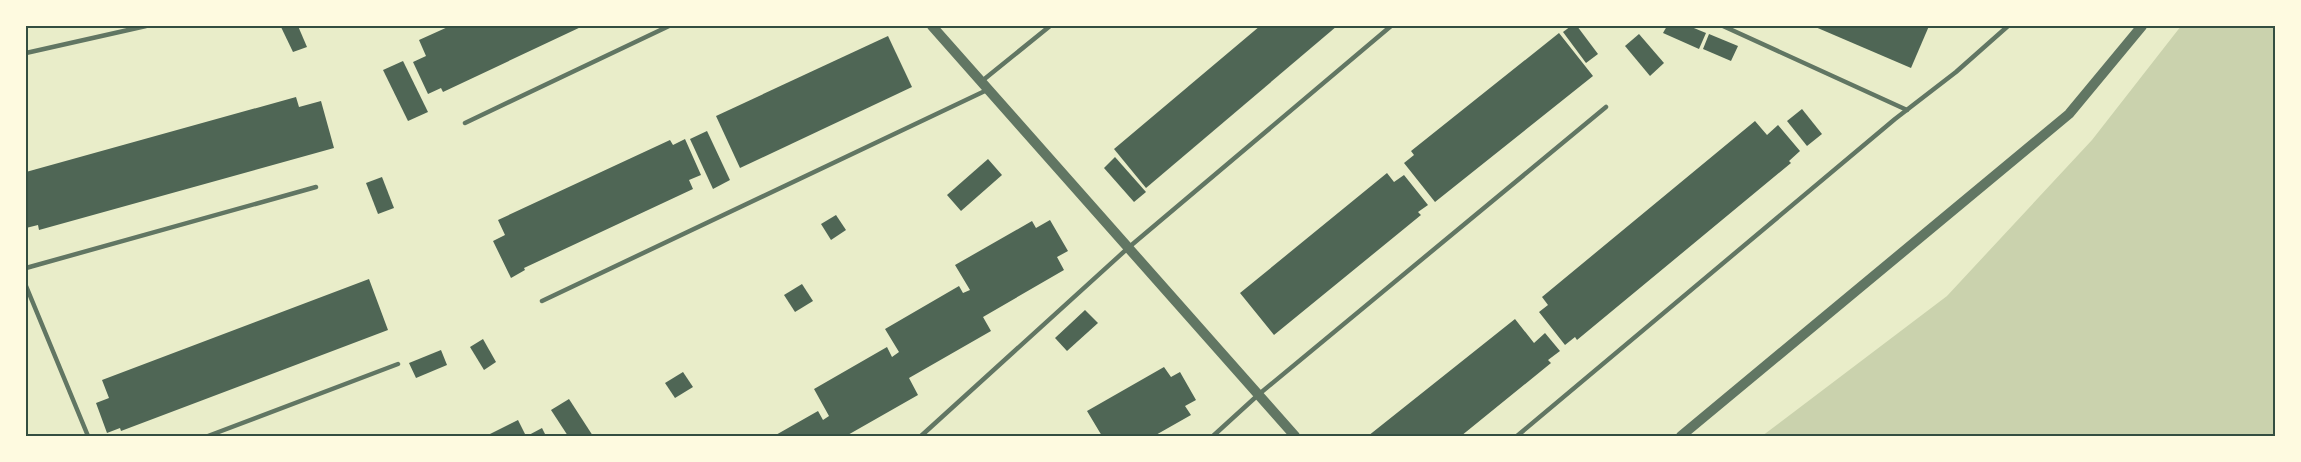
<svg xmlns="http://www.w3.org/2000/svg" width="2301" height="462" viewBox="0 0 2301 462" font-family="'Alegreya Sans',sans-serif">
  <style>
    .green { fill: #cad2ad }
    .building { fill: #4f6655 }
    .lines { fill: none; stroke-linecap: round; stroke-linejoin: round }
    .service { stroke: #617663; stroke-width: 4.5 }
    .tertiary { stroke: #617663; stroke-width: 10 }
    .neatline { fill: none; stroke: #344e41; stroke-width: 2 }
  </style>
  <rect width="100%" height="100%" fill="#e9edc9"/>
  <path class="green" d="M 2181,26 L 2275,26 L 2275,436 L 1762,436 L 1947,296 L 2092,140 Z"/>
  <g class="building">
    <path d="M 284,26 L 298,26 L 307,47 L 293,52 L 281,27 Z"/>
    <path d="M 450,26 L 583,26 L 443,92 L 441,88 L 428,94 L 413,62 L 426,56 L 419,40 Z"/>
    <path d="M 1260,26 L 1337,26 L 1146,188 L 1114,149 Z"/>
    <path d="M 1571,26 L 1577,26 L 1598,54 L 1586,63 L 1563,32 Z"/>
    <path d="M 1667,26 L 1689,26 L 1706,33 L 1699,49 L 1663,33 Z"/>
    <path d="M 1813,26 L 1929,26 L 1911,68 Z"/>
    <path d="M 1559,33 L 1593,76 L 1435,202 L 1404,163 L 1414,155 L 1411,151 Z"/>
    <path d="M 1639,34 L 1664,63 L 1650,76 L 1625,46 Z"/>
    <path d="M 1709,34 L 1738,46 L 1731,61 L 1703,49 Z"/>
    <path d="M 888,36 L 912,87 L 740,168 L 716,116 Z"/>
    <path d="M 403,61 L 428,112 L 408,121 L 383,70 Z"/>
    <path d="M 296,97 L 299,107 L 321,101 L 334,148 L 39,230 L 38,225 L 26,228 L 26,193 L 28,192 L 26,172 Z"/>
    <path d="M 1802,109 L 1822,134 L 1807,146 L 1787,121 Z"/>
    <path d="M 1755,121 L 1767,135 L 1778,125 L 1800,151 L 1789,161 L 1791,163 L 1577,340 L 1575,337 L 1565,345 L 1539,312 L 1548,305 L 1542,297 Z"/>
    <path d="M 707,131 L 730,180 L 713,189 L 690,139 Z"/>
    <path d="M 685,139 L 701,175 L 689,180 L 693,189 L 524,268 L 525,270 L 511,278 L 493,241 L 505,235 L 498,220 L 670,140 L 673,145 Z"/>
    <path d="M 1115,157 L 1146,192 L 1134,202 L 1104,168 Z"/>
    <path d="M 988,159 L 1002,175 L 961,211 L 947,195 Z"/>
    <path d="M 1387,173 L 1394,182 L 1404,175 L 1428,205 L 1418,212 L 1421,215 L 1274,335 L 1240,293 Z"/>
    <path d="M 382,177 L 394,208 L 378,214 L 366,183 Z"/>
    <path d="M 836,215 L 846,230 L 831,240 L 821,224 Z"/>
    <path d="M 1050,220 L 1068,251 L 1057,257 L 1064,270 L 983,317 L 991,331 L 909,378 L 918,395 L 846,436 L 774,436 L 818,411 L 823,420 L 829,416 L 814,389 L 887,347 L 892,357 L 899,352 L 885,329 L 959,286 L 963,293 L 970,290 L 955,265 L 1032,221 L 1036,228 Z"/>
    <path d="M 369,279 L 388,330 L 121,431 L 120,428 L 107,433 L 96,403 L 109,398 L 102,380 Z"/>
    <path d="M 802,284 L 813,301 L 795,312 L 784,295 Z"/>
    <path d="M 1085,310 L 1098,323 L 1067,351 L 1055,338 Z"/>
    <path d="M 1515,319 L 1534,343 L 1545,333 L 1560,351 L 1548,360 L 1551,363 L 1461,436 L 1368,436 Z"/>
    <path d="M 483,339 L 496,362 L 484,370 L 470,347 Z"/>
    <path d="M 441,350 L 447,365 L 416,378 L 409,363 Z"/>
    <path d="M 1164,367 L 1171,377 L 1180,372 L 1196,400 L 1185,406 L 1191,415 L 1154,436 L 1102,436 L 1087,411 Z"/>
    <path d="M 683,372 L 693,387 L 675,398 L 665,383 Z"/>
    <path d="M 569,399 L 593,436 L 568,436 L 551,410 Z"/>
    <path d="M 518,420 L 526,436 L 486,436 Z"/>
    <path d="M 542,428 L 546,436 L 527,436 Z"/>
  </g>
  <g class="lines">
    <g class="service">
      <path d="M 1723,26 L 1907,110"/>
      <path d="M 26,53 L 146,26"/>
      <path d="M 982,81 L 1050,26"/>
      <path d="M 465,123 L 669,26"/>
      <path d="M 26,268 L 316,187"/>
      <path d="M 26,286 L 88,436"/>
      <path d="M 542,301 L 987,90"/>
      <path d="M 208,436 L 398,364"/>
      <path d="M 921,436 L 1128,248 L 1391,26"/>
      <path d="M 1213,436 L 1258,395 L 1606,107"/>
      <path d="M 1517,436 L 1895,119 L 1956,72 L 2008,26"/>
    </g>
    <g class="tertiary">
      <path d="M 932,26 L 1295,436"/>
      <path d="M 1681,436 L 2069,114 L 2142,26"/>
    </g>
  </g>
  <rect width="2301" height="462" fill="none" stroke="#fefae0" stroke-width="54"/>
  <rect x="27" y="27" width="2247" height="408" class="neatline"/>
</svg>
